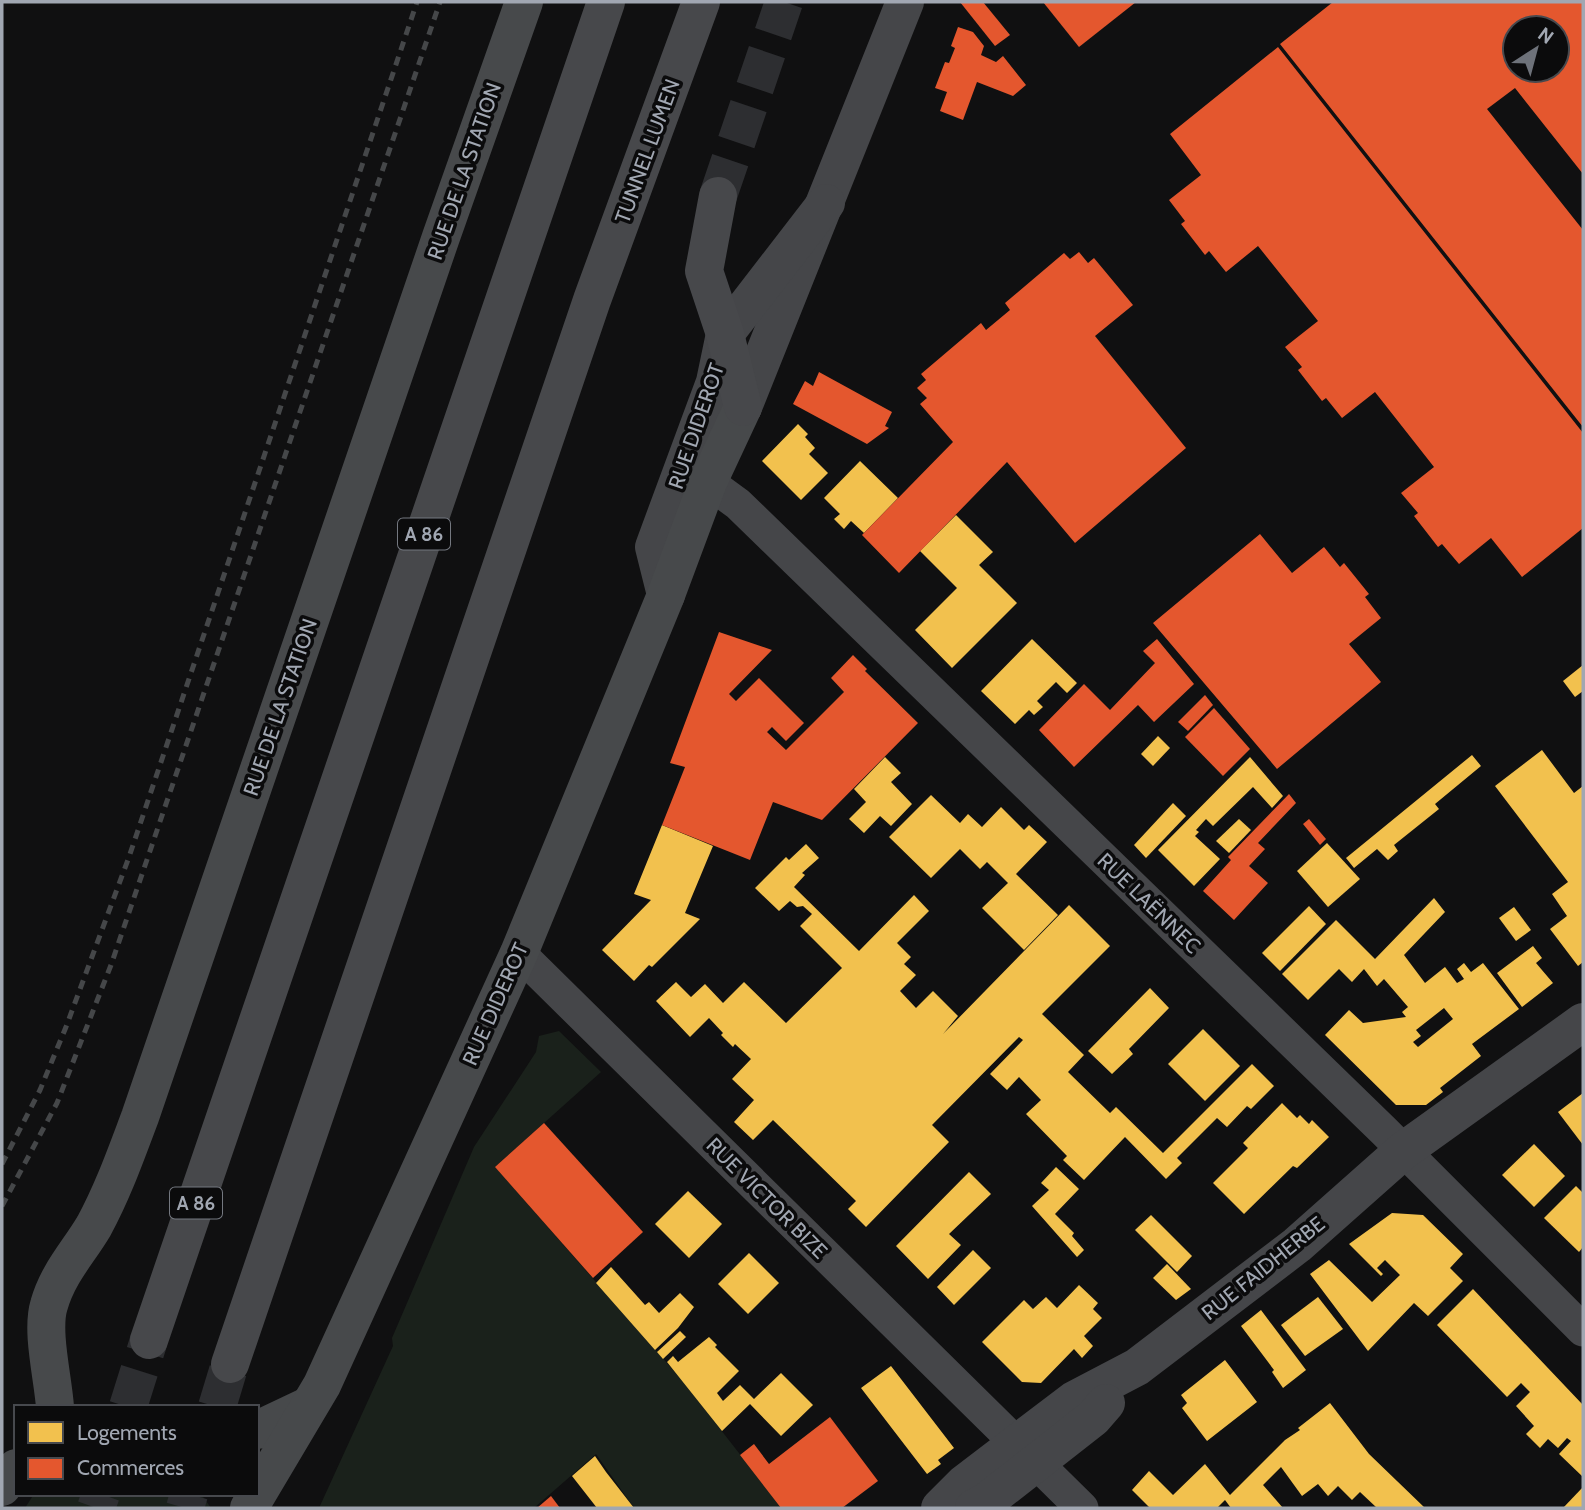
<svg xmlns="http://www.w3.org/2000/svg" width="1585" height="1510" viewBox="0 0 1585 1510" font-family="Cabin,sans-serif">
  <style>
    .green { fill: #1a211b }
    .homes { fill: #f2c14e; fill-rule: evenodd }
    .shops { fill: #e4572e; fill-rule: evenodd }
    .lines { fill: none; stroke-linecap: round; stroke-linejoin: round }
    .motorway-tunnel { stroke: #2d2e31; stroke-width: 38; stroke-dasharray: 38 19; stroke-linecap: butt }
    .minor { stroke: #454649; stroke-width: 33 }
    .tertiary { stroke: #454649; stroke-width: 38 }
    .primary { stroke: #47494b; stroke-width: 38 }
    .motorway { stroke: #47484b; stroke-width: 38 }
    .rail { stroke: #454749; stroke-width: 5; stroke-dasharray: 9 7; stroke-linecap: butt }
    .labels { text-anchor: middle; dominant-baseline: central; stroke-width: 7; stroke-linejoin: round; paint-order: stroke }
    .shield { fill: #0b0b0c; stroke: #747880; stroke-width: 2 }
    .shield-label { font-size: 19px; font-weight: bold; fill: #a1a7b2 }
    .street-label { font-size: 21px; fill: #a1a7b2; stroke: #0b0b0c }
  </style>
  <rect width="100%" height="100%" fill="#101011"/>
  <g class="green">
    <path d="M 559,1031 L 601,1072 L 495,1167 L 681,1379 L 782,1508 L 634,1508 L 596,1454 L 534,1508 L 319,1508 L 393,1346 L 392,1338 L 474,1147 L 536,1052 L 539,1036 Z"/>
    <path d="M 34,1494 L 201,1494 L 211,1508 L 25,1508 Z"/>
  </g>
  <g class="homes">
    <path d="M 798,424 L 808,434 L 805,437 L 815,448 L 809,454 L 828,473 L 801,500 L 762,461 Z"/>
    <path d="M 860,461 L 898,498 L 864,533 L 851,521 L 844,529 L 834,519 L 840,514 L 824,498 Z"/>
    <path d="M 956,515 L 993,552 L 979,565 L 1017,603 L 952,668 L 915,630 L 957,588 L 920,551 Z"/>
    <path d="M 1032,639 L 1077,683 L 1067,693 L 1056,682 L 1037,701 L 1043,707 L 1034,715 L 1029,710 L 1015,724 L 981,691 Z"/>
    <path d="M 1583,665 L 1583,691 L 1575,697 L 1563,681 Z"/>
    <path d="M 1158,736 L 1170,748 L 1153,766 L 1141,754 Z"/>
    <path d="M 1542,750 L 1574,793 L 1583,786 L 1583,962 L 1578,966 L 1550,929 L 1567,916 L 1552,894 L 1568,882 L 1495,786 Z"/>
    <path d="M 1472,755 L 1481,766 L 1435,804 L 1439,809 L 1394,845 L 1398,851 L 1388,860 L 1377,849 L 1354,868 L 1346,858 Z"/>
    <path d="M 885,757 L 901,773 L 891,782 L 912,804 L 891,826 L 880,816 L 864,833 L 849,819 L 866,802 L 854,789 Z"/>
    <path d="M 1250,757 L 1283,796 L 1272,808 L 1253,787 L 1213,826 L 1206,819 L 1196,830 L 1199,832 L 1195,836 L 1220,859 L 1194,886 L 1158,850 Z"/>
    <path d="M 931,795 L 960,823 L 968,814 L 982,827 L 1001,807 L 1024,830 L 1029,825 L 1047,842 L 1016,874 L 1058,915 L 1024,950 L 982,908 L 1008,883 L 987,862 L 980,869 L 960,849 L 931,878 L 889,837 Z"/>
    <path d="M 1173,803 L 1186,816 L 1146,858 L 1134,845 Z"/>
    <path d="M 1239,819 L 1251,830 L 1229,853 L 1216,841 Z"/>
    <path d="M 662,825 L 713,846 L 685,913 L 700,919 L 652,967 L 649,965 L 634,981 L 602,950 L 651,900 L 634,894 Z"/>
    <path d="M 1327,843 L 1360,879 L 1328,907 L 1297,871 Z"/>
    <path d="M 806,844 L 819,858 L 802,873 L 805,875 L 794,887 L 859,951 L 914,895 L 929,911 L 897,943 L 911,957 L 904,964 L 916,975 L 900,991 L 916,1008 L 933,991 L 958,1016 L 943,1034 L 1069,905 L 1110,946 L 1042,1014 L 1084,1055 L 1068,1072 L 1110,1113 L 1116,1107 L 1163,1153 L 1252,1064 L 1274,1086 L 1251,1109 L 1247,1106 L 1227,1127 L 1217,1118 L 1177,1158 L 1182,1163 L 1166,1179 L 1125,1137 L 1084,1180 L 1063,1160 L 1067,1156 L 1026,1114 L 1041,1100 L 1019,1077 L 1007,1090 L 990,1074 L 1023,1040 L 1019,1037 L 932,1125 L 949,1142 L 866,1227 L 848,1209 L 856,1201 L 773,1120 L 753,1140 L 734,1122 L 754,1100 L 732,1079 L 751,1059 L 735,1044 L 733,1047 L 721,1035 L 723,1033 L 709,1018 L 690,1037 L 656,1001 L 676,982 L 691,997 L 705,984 L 723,1003 L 744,982 L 786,1023 L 842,968 L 800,926 L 812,914 L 803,906 L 797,907 L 790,901 L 779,911 L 755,888 L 786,857 L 789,860 Z"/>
    <path d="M 1434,898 L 1445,912 L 1404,955 L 1425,983 L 1445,967 L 1457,983 L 1464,979 L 1457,969 L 1464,963 L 1471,972 L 1483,963 L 1519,1009 L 1472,1044 L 1481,1056 L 1440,1088 L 1443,1092 L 1426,1105 L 1396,1105 L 1325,1035 L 1349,1010 L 1363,1023 L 1406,1017 L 1402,1012 L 1408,1007 L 1384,979 L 1377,986 L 1364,969 L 1352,982 L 1339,969 L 1308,1000 L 1282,974 L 1336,920 L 1375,959 ZM 1444,1008 L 1453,1019 L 1418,1047 L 1413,1042 L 1421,1036 L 1416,1030 Z"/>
    <path d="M 1309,906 L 1326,924 L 1280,971 L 1262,953 Z"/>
    <path d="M 1514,907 L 1531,930 L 1516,941 L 1499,918 Z"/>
    <path d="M 1533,946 L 1542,958 L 1536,963 L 1553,983 L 1522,1007 L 1497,973 Z"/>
    <path d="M 1150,988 L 1169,1008 L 1129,1049 L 1133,1054 L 1112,1074 L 1088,1051 Z"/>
    <path d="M 1203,1029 L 1240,1066 L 1205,1101 L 1168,1064 Z"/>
    <path d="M 1583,1093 L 1583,1145 L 1558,1112 Z"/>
    <path d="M 1282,1103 L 1297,1118 L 1300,1115 L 1309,1124 L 1312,1120 L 1329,1137 L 1297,1168 L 1293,1166 L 1244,1214 L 1213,1183 L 1248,1148 L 1243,1143 Z"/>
    <path d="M 1534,1144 L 1565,1176 L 1534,1207 L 1502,1175 Z"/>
    <path d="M 1056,1167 L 1079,1189 L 1055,1214 L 1074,1233 L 1072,1236 L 1084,1250 L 1077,1257 L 1032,1206 L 1049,1190 L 1041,1183 Z"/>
    <path d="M 969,1172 L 991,1194 L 949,1234 L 961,1245 L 928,1279 L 896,1246 Z"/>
    <path d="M 1576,1186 L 1583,1193 L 1583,1247 L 1579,1252 L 1544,1218 Z"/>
    <path d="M 688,1191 L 722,1224 L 689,1258 L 655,1224 Z"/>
    <path d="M 1392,1213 L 1423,1215 L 1463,1254 L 1450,1268 L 1463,1281 L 1428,1316 L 1414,1303 L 1368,1351 L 1310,1274 L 1329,1260 L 1372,1302 L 1400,1275 L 1385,1260 L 1377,1268 L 1383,1274 L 1381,1276 L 1349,1244 Z"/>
    <path d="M 1151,1215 L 1192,1256 L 1177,1272 L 1135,1230 Z"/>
    <path d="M 973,1250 L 991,1268 L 954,1305 L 937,1287 Z"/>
    <path d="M 749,1253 L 779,1283 L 748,1314 L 718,1284 Z"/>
    <path d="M 1167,1264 L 1191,1289 L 1176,1300 L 1153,1278 Z"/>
    <path d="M 611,1267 L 645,1305 L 649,1302 L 659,1313 L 680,1293 L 694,1307 L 678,1328 L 655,1350 L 596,1283 Z"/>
    <path d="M 1079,1285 L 1098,1303 L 1093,1309 L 1102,1318 L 1084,1336 L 1093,1346 L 1082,1358 L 1074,1349 L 1041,1383 L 1022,1382 L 982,1342 L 1024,1300 L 1033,1309 L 1046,1297 L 1057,1308 Z"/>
    <path d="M 1473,1289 L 1583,1405 L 1583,1477 L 1559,1454 L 1571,1441 L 1567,1438 L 1558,1448 L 1548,1439 L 1540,1448 L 1526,1434 L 1534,1426 L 1516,1406 L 1530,1392 L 1521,1383 L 1507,1397 L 1437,1325 Z"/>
    <path d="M 1318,1297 L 1343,1329 L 1305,1356 L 1281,1325 Z"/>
    <path d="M 1261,1310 L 1306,1370 L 1283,1388 L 1272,1372 L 1274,1370 L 1241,1326 Z"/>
    <path d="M 680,1331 L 686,1337 L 663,1359 L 657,1352 Z"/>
    <path d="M 709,1337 L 717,1345 L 715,1347 L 739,1371 L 717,1393 L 723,1401 L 740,1385 L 754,1399 L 781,1373 L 813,1405 L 781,1436 L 750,1404 L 722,1431 L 667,1362 L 673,1356 L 678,1362 Z"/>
    <path d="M 1225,1360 L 1257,1402 L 1207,1441 L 1182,1408 L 1187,1403 L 1181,1395 Z"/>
    <path d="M 891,1366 L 954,1448 L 938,1460 L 941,1464 L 927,1474 L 861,1388 Z"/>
    <path d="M 1330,1403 L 1369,1454 L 1425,1508 L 1377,1508 L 1360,1492 L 1352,1500 L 1338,1486 L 1328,1496 L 1318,1484 L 1302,1496 L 1281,1467 L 1263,1485 L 1283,1508 L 1231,1508 L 1225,1500 L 1217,1508 L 1150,1508 L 1132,1490 L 1149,1471 L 1173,1495 L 1205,1464 L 1230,1495 L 1285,1440 L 1300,1430 L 1298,1428 Z"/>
    <path d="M 595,1456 L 606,1472 L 634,1508 L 597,1508 L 572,1476 Z"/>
    <path d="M 1583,1487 L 1583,1508 L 1563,1508 Z"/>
  </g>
  <g class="shops">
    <path d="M 960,2 L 983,2 L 1010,35 L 995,46 Z"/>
    <path d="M 1043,2 L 1136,2 L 1079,47 Z"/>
    <path d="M 1333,2 L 1583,2 L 1583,174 L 1515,88 L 1487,109 L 1583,230 L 1583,427 L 1280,44 ZM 1515,28 L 1557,28 L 1557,70 L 1515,70 Z"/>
    <path d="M 958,27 L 973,32 L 984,46 L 981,55 L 996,62 L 1003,56 L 1026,85 L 1013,96 L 977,82 L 963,120 L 940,111 L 947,92 L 935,88 L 945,62 L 949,63 L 955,48 L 951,46 Z"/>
    <path d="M 1278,47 L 1583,433 L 1583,528 L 1522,577 L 1491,538 L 1459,564 L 1442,544 L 1438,547 L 1414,516 L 1418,513 L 1401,493 L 1434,467 L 1375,392 L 1342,418 L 1326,398 L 1322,401 L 1298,370 L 1302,367 L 1285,347 L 1318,321 L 1258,246 L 1226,272 L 1209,251 L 1205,255 L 1181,224 L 1185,221 L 1169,200 L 1201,175 L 1170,134 Z"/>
    <path d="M 1079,252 L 1088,263 L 1094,258 L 1133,305 L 1095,336 L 1186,448 L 1075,543 L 1007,462 L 899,573 L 862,535 L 953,442 L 920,404 L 927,398 L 917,388 L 926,380 L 921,374 L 981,323 L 986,330 L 1010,310 L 1005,303 L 1064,253 L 1070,259 Z"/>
    <path d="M 819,372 L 892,412 L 885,426 L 889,428 L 867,444 L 793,404 L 805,381 L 813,386 Z"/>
    <path d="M 1260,534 L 1292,573 L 1324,547 L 1340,567 L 1344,563 L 1369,594 L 1365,597 L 1381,618 L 1349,644 L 1381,682 L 1277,769 L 1153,623 Z"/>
    <path d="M 719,632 L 772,650 L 729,694 L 736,701 L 759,678 L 804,723 L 786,741 L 772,727 L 767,732 L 786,750 L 844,692 L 831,678 L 853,655 L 867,669 L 865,671 L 918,723 L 822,820 L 773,802 L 750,860 L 662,825 L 685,767 L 670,763 Z"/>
    <path d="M 1157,639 L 1194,684 L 1154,722 L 1138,705 L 1074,767 L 1039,730 L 1084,684 L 1110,710 L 1155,663 L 1143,651 Z"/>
    <path d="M 1205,695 L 1213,705 L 1188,731 L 1178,722 Z"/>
    <path d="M 1214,708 L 1250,749 L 1223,776 L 1185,737 Z"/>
    <path d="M 1289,794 L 1296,803 L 1258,843 L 1265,849 L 1249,866 L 1268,883 L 1234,920 L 1203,891 L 1231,860 L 1228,857 Z"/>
    <path d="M 1309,819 L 1326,839 L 1320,845 L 1303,824 Z"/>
    <path d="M 544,1123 L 643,1232 L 593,1278 L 495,1167 Z"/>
    <path d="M 830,1417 L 878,1481 L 842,1508 L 781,1508 L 740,1455 L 754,1444 L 769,1464 Z"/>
    <path d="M 551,1496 L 560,1508 L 537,1508 Z"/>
  </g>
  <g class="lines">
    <g class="motorway-tunnel">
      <path d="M 718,196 L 784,2"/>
      <path d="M 128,1407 L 149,1340"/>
      <path d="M 217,1407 L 230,1364"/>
      <path d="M 96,1508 L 101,1494"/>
      <path d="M 185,1508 L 189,1494"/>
    </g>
    <g class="minor">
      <path d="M 708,482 L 738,504 L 1384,1131 L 1583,1330"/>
      <path d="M 519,953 L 1082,1508"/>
    </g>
    <g class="tertiary">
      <path d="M 743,407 L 905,2"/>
      <path d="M 666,595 L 654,547 L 715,382 L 725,334 L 826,203"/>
      <path d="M 940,1508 L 965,1483 L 1074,1400 L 1137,1367 L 1297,1245 L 1403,1151 L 1583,1022"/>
      <path d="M 974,1508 L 987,1501 L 1093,1418 L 1106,1403"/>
    </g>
    <g class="primary">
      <path d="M 55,1407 C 53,1378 41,1331 49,1305 C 58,1273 78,1253 94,1226 C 113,1191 126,1154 140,1117 L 441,237 L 524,2"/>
      <path d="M 257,1430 L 308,1406"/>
      <path d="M 2,1487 L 16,1468"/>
      <path d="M 249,1508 L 322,1385 L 519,953 L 666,595 L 708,482 L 743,407"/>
    </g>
    <g class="motorway">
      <path d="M 718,196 L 704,271 L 725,334 L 743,407"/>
      <path d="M 149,1340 L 606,2"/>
      <path d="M 230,1364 L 592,300 L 701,2"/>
    </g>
    <g class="rail">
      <path d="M 2,1164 L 40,1090 L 66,1027 L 129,857 L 417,2"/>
      <path d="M 2,1206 L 57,1103 L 111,965 L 440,2"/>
    </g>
  </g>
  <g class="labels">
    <g class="shield">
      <rect x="398" y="518.5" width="52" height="31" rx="5"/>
      <rect x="170" y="1187.5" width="52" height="31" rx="5"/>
    </g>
    <g class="shield-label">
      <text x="424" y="534">A 86</text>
      <text x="196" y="1203">A 86</text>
    </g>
    <g class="street-label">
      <text transform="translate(647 151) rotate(-70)">TUNNEL LUMEN</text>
      <text transform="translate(464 171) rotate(-71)">RUE DE LA STATION</text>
      <text transform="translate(696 426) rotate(-71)">RUE DIDEROT</text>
      <text transform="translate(280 707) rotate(-71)">RUE DE LA STATION</text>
      <text transform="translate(1149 903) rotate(44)">RUE LAËNNEC</text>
      <text transform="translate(495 1004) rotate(-66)">RUE DIDEROT</text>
      <text transform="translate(767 1198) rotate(45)">RUE VICTOR BIZE</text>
      <text transform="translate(1263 1268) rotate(-39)">RUE FAIDHERBE</text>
    </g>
  </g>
  <rect width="1585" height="1510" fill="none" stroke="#a1a7b2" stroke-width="7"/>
  <rect x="14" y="1405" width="245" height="91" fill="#0b0b0c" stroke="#47494e" stroke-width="2"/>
  <rect x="28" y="1422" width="35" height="21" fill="#f2c14e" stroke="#47494e" stroke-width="2"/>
  <text x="77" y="1440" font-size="21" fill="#a1a7b2">Logements</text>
  <rect x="28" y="1458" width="35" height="21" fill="#e4572e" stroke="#47494e" stroke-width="2"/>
  <text x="77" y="1475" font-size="21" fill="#a1a7b2">Commerces</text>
  <g transform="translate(1536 49) rotate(36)"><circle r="33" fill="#0b0b0c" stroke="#47494e" stroke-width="2"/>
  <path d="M0-5L12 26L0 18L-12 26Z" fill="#6e727a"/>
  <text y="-10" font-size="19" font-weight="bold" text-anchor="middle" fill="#a1a7b2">N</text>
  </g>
</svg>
